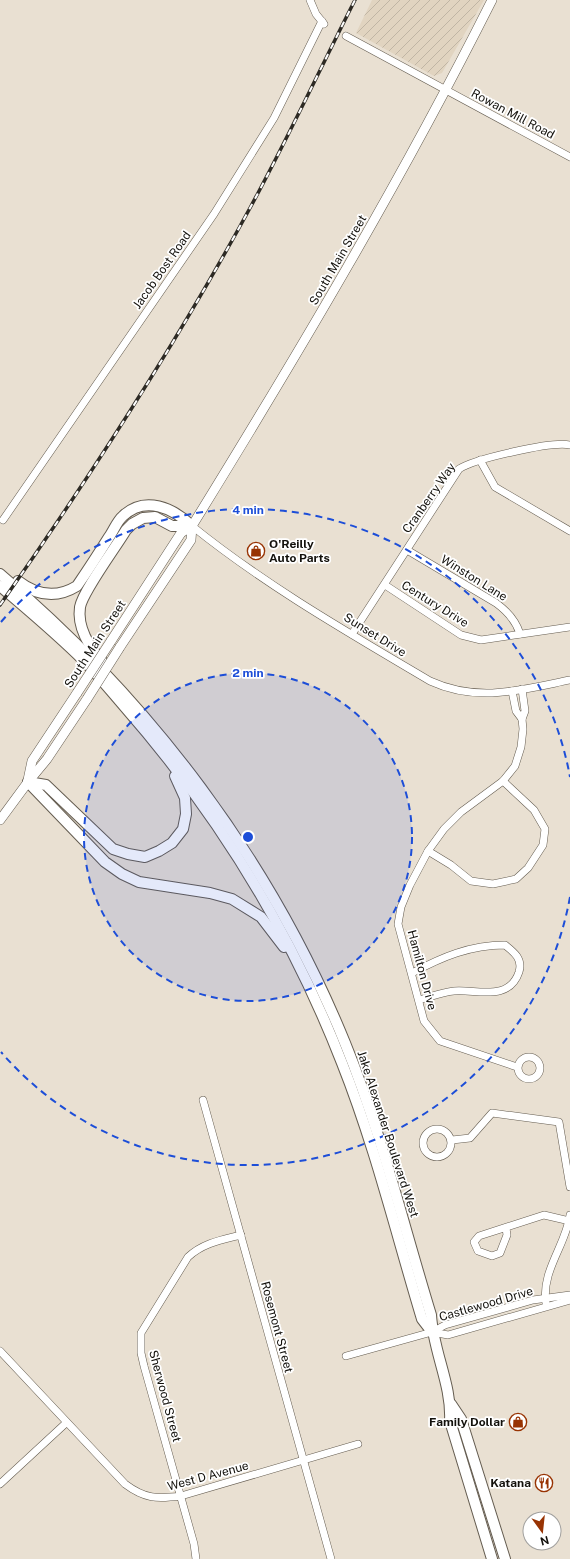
<svg xmlns="http://www.w3.org/2000/svg" width="570" height="1559" viewBox="0 0 570 1559" font-family="'Public Sans',sans-serif">
  <style>
    .industrial { fill: url(#industrial-furrows) }
    .lines { fill: none; stroke-linecap: round; stroke-linejoin: round }
    .minor-casing { stroke: #645c50; stroke-width: 8 }
    .major-casing { stroke: #645c50; stroke-width: 10 }
    .highway-casing { stroke: #645c50; stroke-width: 12 }
    .minor { stroke: #fff; stroke-width: 7 }
    .major { stroke: #fff; stroke-width: 9 }
    .highway { stroke: #fff; stroke-width: 10 }
    .rail-casing { stroke: #2d2a24; stroke-width: 3.5 }
    .rail { stroke: #fff; stroke-width: 2; stroke-dasharray: 6; stroke-linecap: butt }
    .major-bridge-casing { stroke: #645c50; stroke-width: 10; stroke-linecap: butt }
    .major-bridge { stroke: #fff; stroke-width: 9 }
    .ring { fill: none; stroke: #1d4ed8; stroke-width: 2; stroke-dasharray: 7 5 }
    .labels { text-anchor: middle; dominant-baseline: central; stroke-width: 3.5; stroke-linejoin: round; paint-order: stroke }
    .street-label { font-size: 12px; fill: #13110c; stroke: #fff }
    .poi-label { font-size: 12px; font-weight: bold; fill: #13110c; stroke: #fff; text-anchor: end }
    .centre { fill: #1d4ed8; stroke: #fff; stroke-width: 2 }
    .ring-label { font-size: 12px; text-anchor: middle; font-weight: bold; fill: #1d4ed8; stroke: #fff; stroke-width: 3.5; stroke-linejoin: round; paint-order: stroke }
  </style>
  <defs>
    <pattern id="industrial-furrows" width="10" height="10" patternUnits="userSpaceOnUse"><rect width="10" height="10" fill="#e1d4c0"/><path d="M-1 1l2-2M0 10L10 0M9 11l2-2" fill="none" stroke="#c0b5a4"/></pattern>
  </defs>
  <rect width="100%" height="100%" fill="#e9e0d2"/>
  <path class="industrial" d="M 372,0 L 484,0 L 442,73 L 434,76 L 356,33 Z"/>
  <g class="lines">
    <defs>
      <g id="minor">
        <path d="M 310,0 L 316,14 L 324,24"/>
        <path d="M 346,36 L 570,157"/>
        <path d="M 480,460 L 495,487 L 570,531"/>
        <path d="M 3,520 L 214,214 L 274,118 L 322,21"/>
        <path d="M 192,526 C 265,585 349,633 430,681 C 478,703 521,690 570,680"/>
        <path d="M 407,550 L 496,603 C 507,611 516,621 520,634"/>
        <path d="M 385,585 L 461,635 L 481,640 L 570,627"/>
        <path d="M 352,634 L 459,469 C 474,459 552,441 570,445"/>
        <path d="M 512,691 L 516,711 L 522,719 L 523,729 L 521,747 L 515,766 L 503,781 L 461,812 L 444,829 L 428,851 L 410,885 L 401,907 L 398,924 L 424,1021 L 440,1041 L 517,1067"/>
        <path d="M 522,719 L 525,711 L 522,689"/>
        <path d="M 428,851 L 451,865 L 471,881 L 493,884 L 516,879 L 528,868 L 543,845 L 545,829 L 534,810 L 503,781"/>
        <path d="M 412,973 C 442,957 470,945 505,945 C 514,952 523,959 519,972 C 509,1002 477,989 454,991 C 443,992 430,997 419,1000"/>
        <circle cx="529" cy="1068" r="11"/>
        <path d="M 203,1100 L 331,1559"/>
        <circle cx="437" cy="1143" r="14"/>
        <path d="M 452,1140 L 470,1138 L 492,1113 L 559,1122 L 570,1187"/>
        <path d="M 506,1228 L 507,1235 L 500,1253 L 492,1256 L 478,1251 L 474,1242 L 479,1236 L 544,1215 L 570,1221"/>
        <path d="M 546,1303 C 541,1271 566,1245 570,1215"/>
        <path d="M 432,1332 L 448,1335 L 570,1300"/>
        <path d="M 0,1351 L 125,1484 C 145,1499 157,1499 181,1496 L 358,1444"/>
        <path d="M 346,1356 L 432,1332 L 445,1325 L 533,1300 L 570,1295"/>
        <path d="M 0,1484 L 66,1423"/>
        <path d="M 196,1559 L 194,1544 L 144,1366 L 141,1353 L 141,1333 L 188,1257 C 203,1243 221,1240 241,1235"/>
      </g>
      <g id="major">
        <path d="M 111,641 L 181,533 L 192,526 C 298,354 401,181 492,0"/>
        <path d="M 120,647 L 191,540 L 192,526"/>
        <path d="M 28,780 L 32,761 L 77,693"/>
        <path d="M 0,820 L 28,782 L 47,759 L 87,699"/>
      </g>
      <g id="highway">
        <path d="M 0,574 C 150,701 271,861 345,1043 C 381,1131 403,1224 431,1315 C 433,1351 452,1385 450,1421 L 492,1559"/>
        <path d="M 18,581 C 36,595 56,599 77,586 C 88,570 99,553 109,537 C 114,530 117,521 123,516 C 145,495 173,508 192,526"/>
        <path d="M 0,586 C 28,610 57,634 84,661 C 98,675 111,691 124,706 C 217,812 291,932 342,1063 C 375,1146 396,1233 422,1319 L 432,1332"/>
        <path d="M 102,661 C 89,647 77,627 80,607 C 83,591 116,547 126,530 L 132,524 L 143,518 L 155,517 L 172,526 L 192,526"/>
        <path d="M 28,782 L 105,862 L 122,874 L 139,882 L 210,893 L 232,899 L 261,917 L 284,947"/>
        <path d="M 28,782 L 46,785 L 113,849 L 128,854 L 145,857 L 159,851 L 172,843 L 183,829 L 186,814 L 185,798 L 175,776"/>
        <path d="M 451,1404 L 461,1419 L 505,1559"/>
      </g>
    </defs>
    <use href="#minor" class="minor-casing"/>
    <use href="#major" class="major-casing"/>
    <use href="#highway" class="highway-casing"/>
    <use href="#minor" class="minor"/>
    <use href="#major" class="major"/>
    <use href="#highway" class="highway"/>
    <defs>
      <path id="rail" d="M 0,605 C 90,477 175,346 250,208 C 287,140 320,69 355,0"/>
    </defs>
    <use href="#rail" class="rail-casing"/>
    <use href="#rail" class="rail"/>
    <defs>
      <g id="major-bridge">
        <path d="M 77,693 L 111,641"/>
        <path d="M 87,699 L 120,647"/>
      </g>
    </defs>
    <use href="#major-bridge" class="major-bridge-casing"/>
    <use href="#major-bridge" class="major-bridge"/>
  </g>
  <circle cx="248" cy="837" r="164" fill="#1d4ed8" fill-opacity=".12"/>
  <g class="ring">
    <circle cx="248" cy="837" r="164"/>
    <path d="M570 897A327 327 0 0 1 1 1052M1 622A327 327 0 0 1 570 777"/>
  </g>
  <defs>
    <symbol id="shop-ring" viewBox="-11 -11 22 22"><circle r="9.5" fill="#fff" stroke="#983303" stroke-width="1.5"/><path d="M-5-2.5h2.3a2.7 3.5 0 0 1 5.4 0H5L5.5 6h-11ZM-1.5-2.5h3a1.5 2.3 0 0 0-3 0Z" fill="#983303"/></symbol>
    <symbol id="restaurant-ring" viewBox="-11 -11 22 22"><circle r="9.5" fill="#fff" stroke="#983303" stroke-width="1.5"/><path d="M-5-6h1v4h1v-4h1v4h1v-4h1v5L-1.5 .5V6h-2V.5L-5-1ZM5-6V6H3V1.5H1.5Q1.5-4 5-6Z" fill="#983303"/></symbol>
  </defs>
  <g fill-rule="evenodd">
    <use href="#shop-ring" x="246" y="541" width="20" height="20"/>
    <use href="#shop-ring" x="508" y="1412" width="20" height="20"/>
    <use href="#restaurant-ring" x="534" y="1473" width="20" height="20"/>
  </g>
  <g class="labels">
    <g class="street-label">
      <text transform="translate(513 114) rotate(28)">Rowan Mill Road</text>
      <text transform="translate(338 260) rotate(-60)">South Main Street</text>
      <text transform="translate(162 270) rotate(-55)">Jacob Bost Road</text>
      <text transform="translate(429 498) rotate(-55)">Cranberry Way</text>
      <text transform="translate(474 578) rotate(32)">Winston Lane</text>
      <text transform="translate(435 604) rotate(32)">Century Drive</text>
      <text transform="translate(375 635) rotate(32)">Sunset Drive</text>
      <text transform="translate(95 644) rotate(-57)">South Main Street</text>
      <text transform="translate(422 970) rotate(75)">Hamilton Drive</text>
      <text transform="translate(388 1134) rotate(72)">Jake Alexander Boulevard West</text>
      <text transform="translate(486 1304) rotate(-16)">Castlewood Drive</text>
      <text transform="translate(277 1327) rotate(75)">Rosemont Street</text>
      <text transform="translate(165 1396) rotate(75)">Sherwood Street</text>
      <text transform="translate(208 1476) rotate(-15)">West D Avenue</text>
    </g>
    <g class="poi-label">
      <text x="269" y="544" text-anchor="start">O'Reilly<tspan x="269" dy="14">Auto Parts</tspan></text>
      <text x="505" y="1422">Family Dollar</text>
      <text x="531" y="1483">Katana</text>
    </g>
  </g>
  <circle cx="248" cy="837" r="6" class="centre"/>
  <g class="ring-label">
    <text x="248" y="514">4 min</text>
    <text x="248" y="677">2 min</text>
  </g>
  <g transform="translate(542 1531) rotate(165)"><circle r="19" fill="#ffffff" stroke="#a1a09e"/>
  <path d="M0-3L7 15L0 10L-7 15Z" fill="#983303"/>
  <text y="-6" font-size="11" font-weight="bold" text-anchor="middle" fill="#13110c">N</text>
  </g>
</svg>
